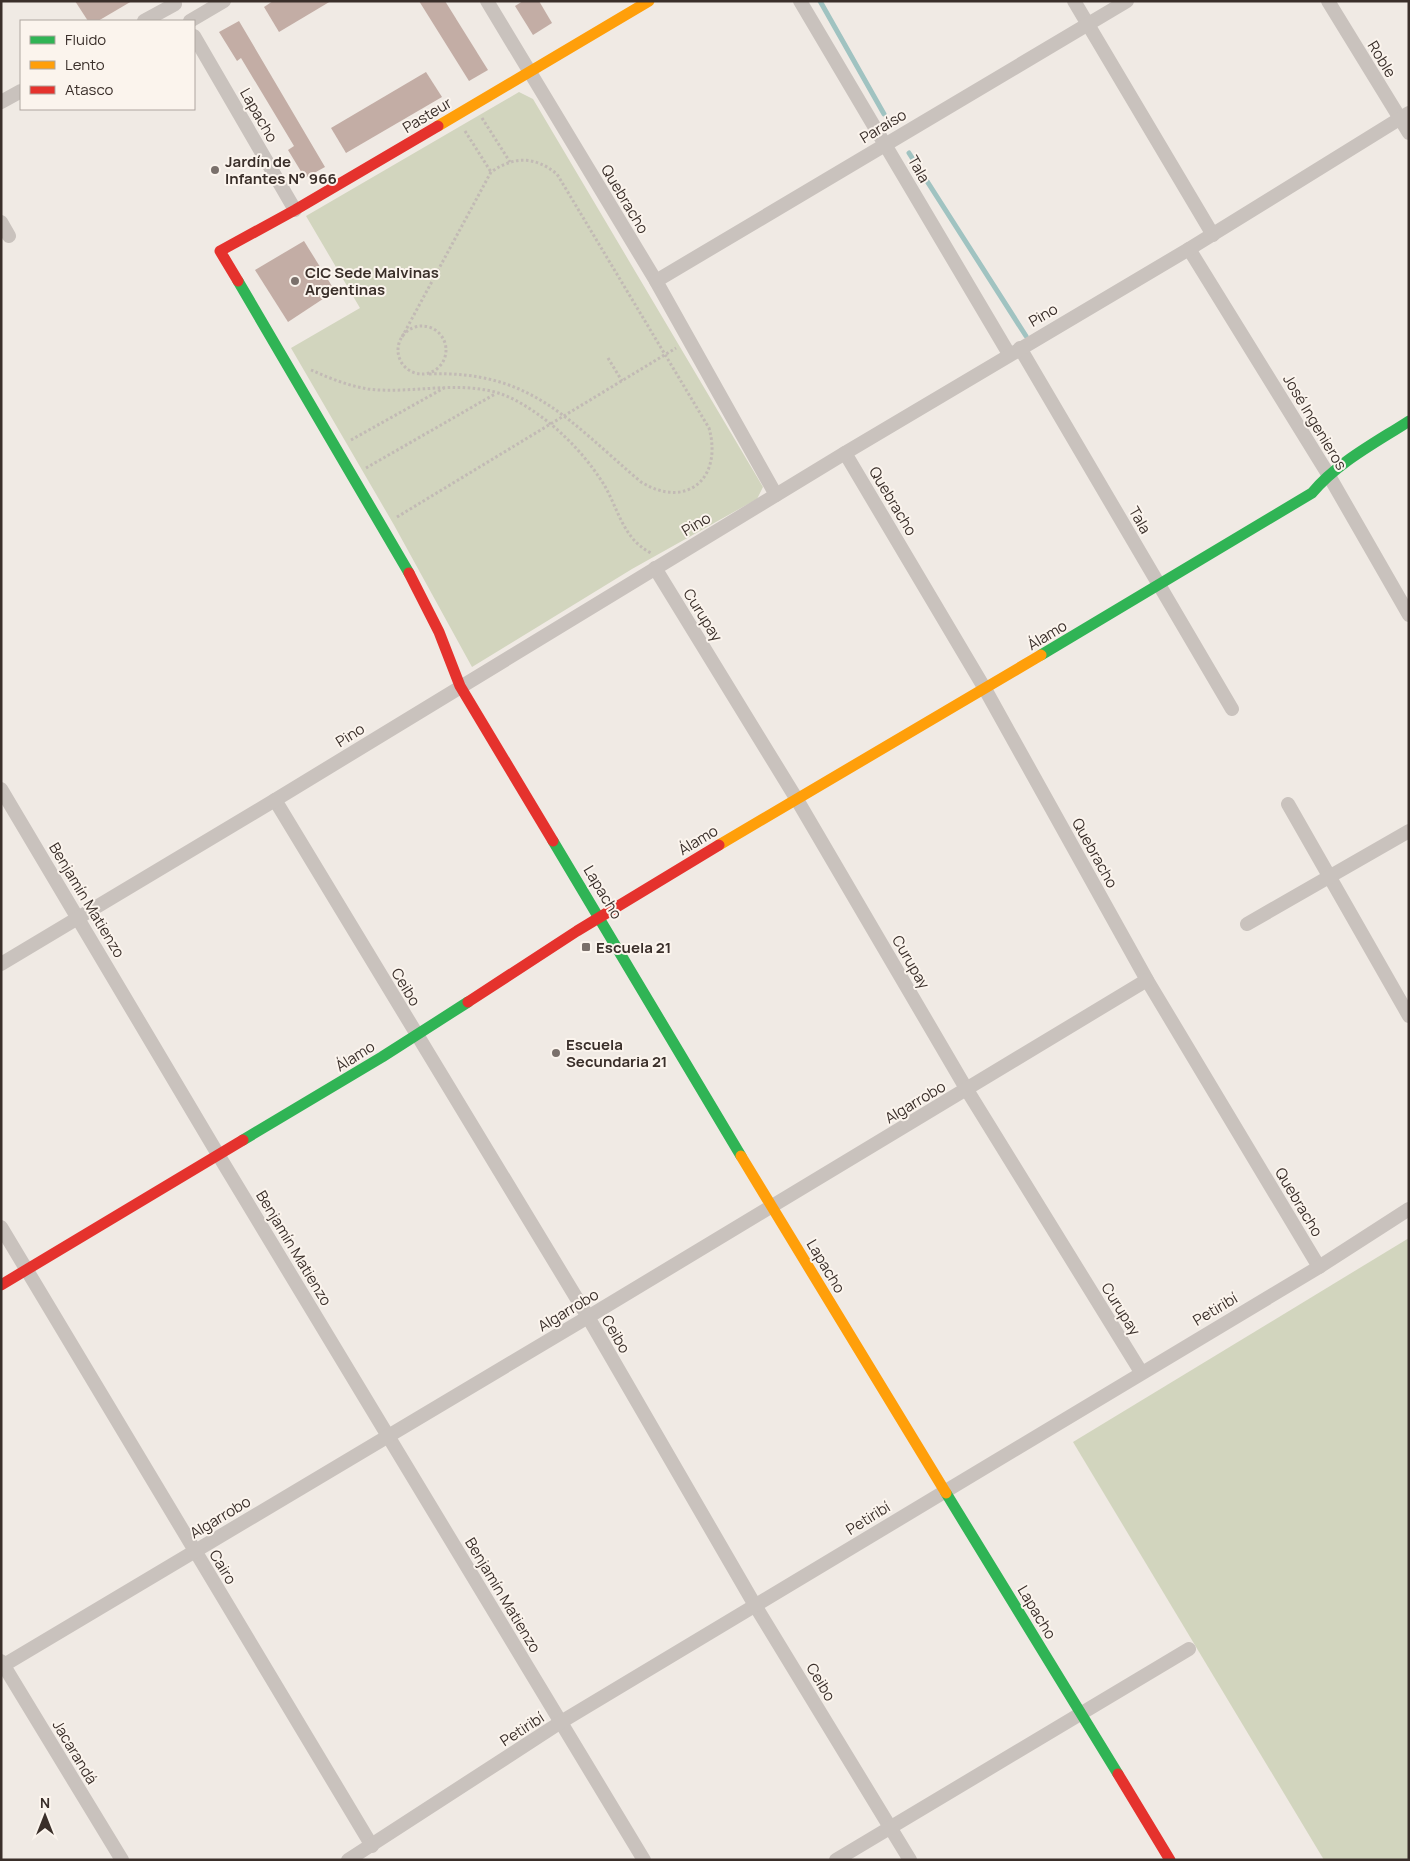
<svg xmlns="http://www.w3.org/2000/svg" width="1410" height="1861" viewBox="0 0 1410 1861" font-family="Manrope,sans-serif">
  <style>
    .green { fill: #d2d5be }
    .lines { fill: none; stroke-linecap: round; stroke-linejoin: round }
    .stream { stroke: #a0c3c1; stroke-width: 5 }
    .building { fill: #c3ada5 }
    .path { stroke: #c2bab5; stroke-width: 3; stroke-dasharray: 2.5 2.5; stroke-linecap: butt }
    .street { stroke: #c9c2bd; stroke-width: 14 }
    .fast { stroke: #30b455; stroke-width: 11 }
    .slow { stroke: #ff9f0a; stroke-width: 11 }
    .jam { stroke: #e5322d; stroke-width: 11 }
    .poi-dot { fill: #7a706b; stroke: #fbf4ed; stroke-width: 2 }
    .labels { text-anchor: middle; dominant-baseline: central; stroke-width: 4; stroke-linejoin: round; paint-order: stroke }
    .street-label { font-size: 15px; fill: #3a2f2a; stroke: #fbf4ed }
    .poi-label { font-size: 15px; font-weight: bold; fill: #3a2f2a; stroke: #fbf4ed; text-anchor: start }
  </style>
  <rect width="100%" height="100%" fill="#f0eae4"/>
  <g class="green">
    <path d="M 519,92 L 533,99 L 763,487 L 757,499 L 632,569 L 472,667 L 394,525 L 291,348 L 360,308 L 306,216 Z"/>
    <path d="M 1409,1238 L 1409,1860 L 1324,1860 L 1073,1442 Z"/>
  </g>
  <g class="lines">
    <g class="stream">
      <path d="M 820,1 L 884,114"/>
      <path d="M 909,153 L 1026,336"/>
    </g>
  </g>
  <g class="building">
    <path d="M 75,1 L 132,1 L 98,21 L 88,21 Z"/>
    <path d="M 273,1 L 331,1 L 279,32 L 264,7 Z"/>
    <path d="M 419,1 L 445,1 L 488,70 L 469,81 Z"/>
    <path d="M 523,1 L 539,1 L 552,23 L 533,35 L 515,6 Z"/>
    <path d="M 239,21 L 325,167 L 305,178 L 288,150 L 294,146 L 241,58 L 237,61 L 219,32 Z"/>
    <path d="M 426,72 L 442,97 L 346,153 L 331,128 Z"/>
    <path d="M 304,241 L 335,291 L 288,322 L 255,270 Z"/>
  </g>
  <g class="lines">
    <g class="path">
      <path d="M 482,118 L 510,162"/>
      <path d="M 465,131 L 491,172"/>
      <circle cx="422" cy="350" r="24"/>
      <path d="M 402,337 L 491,172 C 514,156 535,156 557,174 L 709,428 C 723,478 687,510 641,482 C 569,421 531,370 429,374"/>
      <path d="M 608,358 L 622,381"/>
      <path d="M 311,370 C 329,378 349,386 368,389 C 416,395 470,376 515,400 C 549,418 580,448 601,480 C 618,505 621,538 651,553"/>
      <path d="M 351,440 L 444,388"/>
      <path d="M 366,468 L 495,394"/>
      <path d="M 397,517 L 676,348"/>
    </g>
    <g class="street">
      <path d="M 487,1 L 656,281 L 776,495"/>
      <path d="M 800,1 L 1009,354"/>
      <path d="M 1074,1 L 1213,235"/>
      <path d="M 1328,1 L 1409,133"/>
      <path d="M 144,21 L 175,4"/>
      <path d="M 190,21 L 224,1"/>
      <path d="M 194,36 L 295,210"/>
      <path d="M 1,102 L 21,91"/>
      <path d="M 1,222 L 9,236"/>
      <path d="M 1189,249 L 1328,474 L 1409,615"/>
      <path d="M 656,281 L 1127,1"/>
      <path d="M 1020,348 L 1232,709"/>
      <path d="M 845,453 L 985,689 L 1147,980 L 1319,1267"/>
      <path d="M 655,568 L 796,798 L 967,1090 L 1141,1372"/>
      <path d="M 1,789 L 219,1156 L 644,1860"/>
      <path d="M 275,800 L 588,1317 L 756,1607 L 910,1860"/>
      <path d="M 1288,804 L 1409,1016"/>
      <path d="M 1247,924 L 1409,831"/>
      <path d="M 1,964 L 275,800 L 845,453 L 1189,249 L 1409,113"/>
      <path d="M 1,1227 L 372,1846"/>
      <path d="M 1,1661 L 122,1860"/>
      <path d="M 4,1665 L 588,1317 L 1147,980"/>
      <path d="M 348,1860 L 561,1722 L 1319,1267 L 1409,1209"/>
      <path d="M 836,1860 L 1189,1649"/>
    </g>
    <g class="fast">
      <path d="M 238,281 L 409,573"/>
      <path d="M 1041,655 L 1312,493 C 1338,462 1375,443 1409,421"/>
      <path d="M 553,841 L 741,1156"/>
      <path d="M 243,1140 L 382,1057 L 468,1002"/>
      <path d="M 946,1493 L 1118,1774"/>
    </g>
    <g class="slow">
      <path d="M 438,126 L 649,1"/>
      <path d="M 719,845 L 1041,655"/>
      <path d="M 741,1156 L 946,1493"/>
    </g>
    <g class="jam">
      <path d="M 238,281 L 220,251 L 295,210 L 438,126"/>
      <path d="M 409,573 L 439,632 L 460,686 L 553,841"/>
      <path d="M 468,1002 L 577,931 L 719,845"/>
      <path d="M 1,1285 L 243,1140"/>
      <path d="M 1118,1774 L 1170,1860"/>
    </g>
  </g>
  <g class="poi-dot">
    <circle cx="215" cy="170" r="5"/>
    <circle cx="295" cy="281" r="5"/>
    <rect x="581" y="942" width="10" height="10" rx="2.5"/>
    <circle cx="556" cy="1053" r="5"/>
  </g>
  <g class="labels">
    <g class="street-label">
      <text transform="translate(1382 59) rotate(59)">Roble</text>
      <text transform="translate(259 115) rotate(60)">Lapacho</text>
      <text transform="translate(427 115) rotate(-31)">Pasteur</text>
      <text transform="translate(883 126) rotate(-31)">Paraíso</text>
      <text transform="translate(919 169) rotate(60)">Tala</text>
      <text transform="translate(625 199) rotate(59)">Quebracho</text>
      <text transform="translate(1043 315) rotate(-30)">Pino</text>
      <text transform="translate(1315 422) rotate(59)">José Ingenieros</text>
      <text transform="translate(893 501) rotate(59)">Quebracho</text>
      <text transform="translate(1140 520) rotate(60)">Tala</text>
      <text transform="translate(696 524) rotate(-31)">Pino</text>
      <text transform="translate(703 615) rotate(58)">Curupay</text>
      <text transform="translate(1047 635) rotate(-31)">Álamo</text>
      <text transform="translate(350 735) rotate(-32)">Pino</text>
      <text transform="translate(698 840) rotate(-31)">Álamo</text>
      <text transform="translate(1095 853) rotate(61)">Quebracho</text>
      <text transform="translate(603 892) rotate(59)">Lapacho</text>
      <text transform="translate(87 900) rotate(59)">Benjamín Matienzo</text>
      <text transform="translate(911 962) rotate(60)">Curupay</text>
      <text transform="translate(406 987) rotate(59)">Ceibo</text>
      <text transform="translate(355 1056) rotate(-32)">Álamo</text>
      <text transform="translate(915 1102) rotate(-31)">Algarrobo</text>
      <text transform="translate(1299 1202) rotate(59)">Quebracho</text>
      <text transform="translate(294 1248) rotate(59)">Benjamín Matienzo</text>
      <text transform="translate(826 1266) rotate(59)">Lapacho</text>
      <text transform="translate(1121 1309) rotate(58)">Curupay</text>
      <text transform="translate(1215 1309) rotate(-31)">Petiribí</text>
      <text transform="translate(568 1310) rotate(-31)">Algarrobo</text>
      <text transform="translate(616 1334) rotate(60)">Ceibo</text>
      <text transform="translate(220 1517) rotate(-31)">Algarrobo</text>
      <text transform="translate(868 1518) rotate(-32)">Petiribí</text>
      <text transform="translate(223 1567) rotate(59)">Cairo</text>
      <text transform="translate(503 1595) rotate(59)">Benjamín Matienzo</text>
      <text transform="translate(1037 1612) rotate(59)">Lapacho</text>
      <text transform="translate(821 1682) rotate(59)">Ceibo</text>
      <text transform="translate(522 1729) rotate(-33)">Petiribí</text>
      <text transform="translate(75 1752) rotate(59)">Jacarandá</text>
    </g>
    <g class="poi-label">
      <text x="225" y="161">Jardín de<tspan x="225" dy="17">Infantes N° 966</tspan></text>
      <text x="305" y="272">CIC Sede Malvinas<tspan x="305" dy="17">Argentinas</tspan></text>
      <text x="596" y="947">Escuela 21</text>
      <text x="566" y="1044">Escuela<tspan x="566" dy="17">Secundaria 21</tspan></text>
    </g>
  </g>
  <rect width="1410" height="1861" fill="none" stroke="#3a2f2a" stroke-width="5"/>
  <rect x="20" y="20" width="175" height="90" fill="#fbf4ed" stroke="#aea59f"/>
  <rect x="30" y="36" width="25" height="8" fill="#30b455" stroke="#aea59f"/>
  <text x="65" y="45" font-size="15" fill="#3a2f2a">Fluido</text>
  <rect x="30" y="61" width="25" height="8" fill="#ff9f0a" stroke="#aea59f"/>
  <text x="65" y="70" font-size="15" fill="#3a2f2a">Lento</text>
  <rect x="30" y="86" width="25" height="8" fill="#e5322d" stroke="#aea59f"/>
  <text x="65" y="95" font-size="15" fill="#3a2f2a">Atasco</text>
  <g transform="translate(45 1816)" stroke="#fbf4ed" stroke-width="4" paint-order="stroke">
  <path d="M0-4L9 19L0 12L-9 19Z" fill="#3a2f2a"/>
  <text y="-8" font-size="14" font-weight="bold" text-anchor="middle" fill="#3a2f2a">N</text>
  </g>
</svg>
